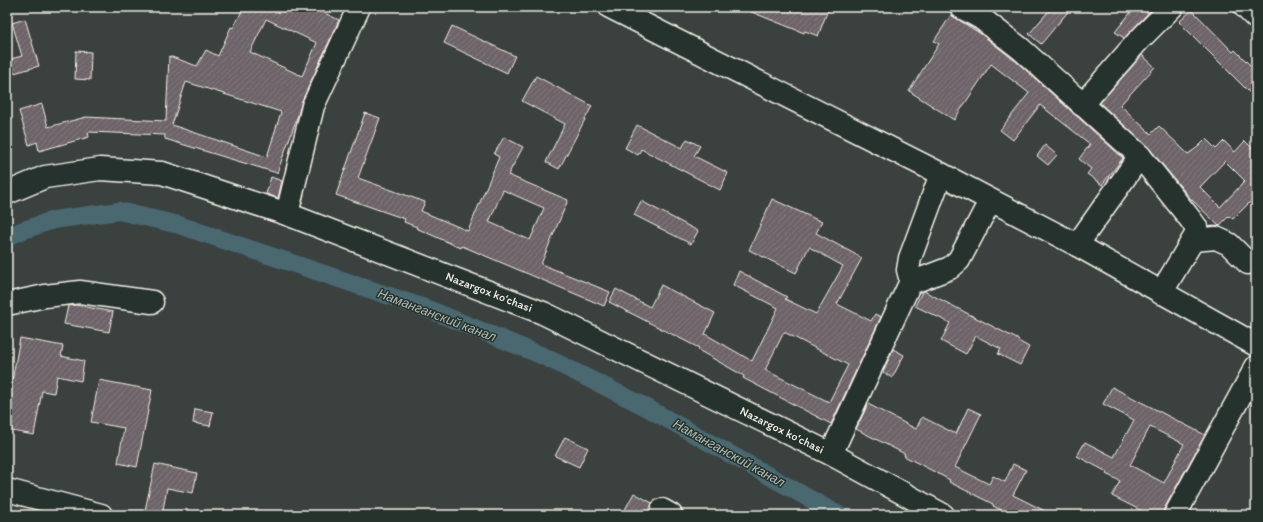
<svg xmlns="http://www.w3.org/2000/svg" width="1263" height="522" viewBox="0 0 1263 522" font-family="Itim,sans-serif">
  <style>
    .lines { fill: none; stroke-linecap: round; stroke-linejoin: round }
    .canal { stroke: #4a6770; stroke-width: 18 }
    .building { fill: url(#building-hatch); stroke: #f4f1e8; fill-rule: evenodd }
    .minor-casing { stroke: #f4f1e8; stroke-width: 25 }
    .minor { stroke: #26332d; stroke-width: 22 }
    .labels { text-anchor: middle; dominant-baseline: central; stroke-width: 3; stroke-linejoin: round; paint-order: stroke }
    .street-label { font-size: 12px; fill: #f4f1e8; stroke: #26332d }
    .water-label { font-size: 13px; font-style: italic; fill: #b0bab8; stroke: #26332d }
  </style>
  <defs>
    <pattern id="building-hatch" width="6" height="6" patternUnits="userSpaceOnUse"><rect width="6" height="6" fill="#6d6369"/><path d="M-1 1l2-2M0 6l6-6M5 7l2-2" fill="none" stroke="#827a7e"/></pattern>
  </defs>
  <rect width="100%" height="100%" fill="#3b413f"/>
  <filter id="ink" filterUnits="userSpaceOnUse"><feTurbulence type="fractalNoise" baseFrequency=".025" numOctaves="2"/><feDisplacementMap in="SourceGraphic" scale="8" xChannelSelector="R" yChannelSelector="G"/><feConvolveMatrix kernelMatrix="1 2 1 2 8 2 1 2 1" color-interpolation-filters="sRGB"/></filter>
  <g filter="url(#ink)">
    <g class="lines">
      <path class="canal" d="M 7,237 L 21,231 L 53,220 L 119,211 L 179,225 L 428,309 L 543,356 L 642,405 L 839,515"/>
    </g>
    <g class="building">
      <path d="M 239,7 L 312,7 L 339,20 L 302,101 L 298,115 L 277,173 L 165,139 L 165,135 L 88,132 L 89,137 L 39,151 L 37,142 L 29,145 L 19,111 L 42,104 L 48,127 L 86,117 L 166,121 L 169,56 L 197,66 L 206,50 L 218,56 L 231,27 L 233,28 L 243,9 ZM 266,19 L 317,43 L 302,76 L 250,52 ZM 186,82 L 281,112 L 267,157 L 172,125 Z"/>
      <path d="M 739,7 L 829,7 L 818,36 L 805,31 L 804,33 Z"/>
      <path d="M 1052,7 L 1072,7 L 1041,44 L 1029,34 Z"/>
      <path d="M 1135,7 L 1154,7 L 1124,38 L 1115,32 Z"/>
      <path d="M 1192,10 L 1233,52 L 1235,50 L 1256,71 L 1256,99 L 1179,22 Z"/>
      <path d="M 951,15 L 981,34 L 1018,63 L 1123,158 L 1102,185 L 1087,174 L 1091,169 L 1079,159 L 1090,144 L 1040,105 L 1013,140 L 1000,130 L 1029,93 L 991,64 L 954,120 L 909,91 L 939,44 L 934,41 Z"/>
      <path d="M 25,19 L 39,66 L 7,75 L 7,60 L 22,56 L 12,23 Z"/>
      <path d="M 452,26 L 515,56 L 507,73 L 444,43 Z"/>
      <path d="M 76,51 L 91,52 L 90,80 L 75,79 Z"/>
      <path d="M 1142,55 L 1155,67 L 1120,105 L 1151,134 L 1159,126 L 1188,154 L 1198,147 L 1206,139 L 1216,149 L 1224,141 L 1235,152 L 1245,141 L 1256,152 L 1256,196 L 1233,219 L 1229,216 L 1219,226 L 1190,198 L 1148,147 L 1100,103 ZM 1225,161 L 1245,181 L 1220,207 L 1200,187 Z"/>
      <path d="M 536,76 L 592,106 L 559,169 L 546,162 L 565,124 L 522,101 Z"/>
      <path d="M 365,113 L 380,118 L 358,178 L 425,202 L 421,211 L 468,231 L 499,157 L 494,154 L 504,137 L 523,147 L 508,175 L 568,200 L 541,264 L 610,292 L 604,306 L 462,246 L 461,248 L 416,228 L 417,227 L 404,222 L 405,219 L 336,195 ZM 503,190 L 544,208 L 530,240 L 489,222 Z"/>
      <path d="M 637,125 L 682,148 L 687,139 L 700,146 L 694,156 L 728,173 L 720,190 L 641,149 L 638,155 L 625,148 Z"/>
      <path d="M 1045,145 L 1057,155 L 1048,165 L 1037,156 Z"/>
      <path d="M 271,177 L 282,181 L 278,198 L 266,194 Z"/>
      <path d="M 772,199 L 822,222 L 816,233 L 862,258 L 837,304 L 871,321 L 875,314 L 881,317 L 831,424 L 743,378 L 744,376 L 698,350 L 699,348 L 609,302 L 616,289 L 650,307 L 661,285 L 715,313 L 705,334 L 752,361 L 778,308 L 733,285 L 739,271 L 787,297 L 785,299 L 816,314 L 843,266 L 809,247 L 796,273 L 749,250 ZM 784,332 L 848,365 L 829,402 L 765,370 Z"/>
      <path d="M 641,201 L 698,231 L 691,244 L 634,215 Z"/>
      <path d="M 924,291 L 1019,340 L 1018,341 L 1029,347 L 1020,365 L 998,354 L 1001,349 L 976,336 L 966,354 L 941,341 L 950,323 L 915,306 L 922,292 Z"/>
      <path d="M 76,305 L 113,312 L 109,332 L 64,324 L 68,306 Z"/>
      <path d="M 20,338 L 63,346 L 61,356 L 84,361 L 81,381 L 57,376 L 54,393 L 42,391 L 34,435 L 7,430 L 7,392 L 10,392 Z"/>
      <path d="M 893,349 L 904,355 L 892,378 L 883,372 Z"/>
      <path d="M 99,380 L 152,390 L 137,467 L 118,463 L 124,428 L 91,422 Z"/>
      <path d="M 1112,387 L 1205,435 L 1164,509 L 1163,515 L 1150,515 L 1112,496 L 1120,481 L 1106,474 L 1107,472 L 1077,456 L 1085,442 L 1114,457 L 1134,420 L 1103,404 ZM 1150,427 L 1184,444 L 1164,483 L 1130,465 Z"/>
      <path d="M 868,404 L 916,429 L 922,417 L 956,434 L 968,408 L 981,414 L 955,467 L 989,484 L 993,476 L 1005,482 L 1013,464 L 1026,470 L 1013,495 L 1053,515 L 1011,515 L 993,506 L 993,504 L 949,482 L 950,480 L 904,456 L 905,454 L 856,429 Z"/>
      <path d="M 195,409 L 213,412 L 210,426 L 193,423 Z"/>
      <path d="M 565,437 L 588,448 L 579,467 L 555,456 Z"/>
      <path d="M 155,464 L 197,473 L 193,493 L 167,488 L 162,515 L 144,515 Z"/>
      <path d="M 634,493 L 652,503 L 650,510 L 651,515 L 622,515 Z"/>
    </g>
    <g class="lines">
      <defs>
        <g id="minor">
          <path d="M 610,7 L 941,174 L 1077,245 L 1256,345"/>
          <path d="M 961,7 L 981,18 L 1021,49 L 1140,156 L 1191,220 L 1196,227 L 1197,233 L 1161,293"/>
          <path d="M 1245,7 L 1256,18"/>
          <path d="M 1082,105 L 1138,41 L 1172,7"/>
          <path d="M 7,193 L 45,177 L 100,169 L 162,173 L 287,214 L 543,313 L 831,454 L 943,515"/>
          <path d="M 287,214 L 313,106 L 359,7"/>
          <path d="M 1193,240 L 1216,238 L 1229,244 L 1248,263"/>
          <path d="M 1077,245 L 1140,156"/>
          <path d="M 911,281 L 908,270 L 910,258 L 941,174"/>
          <path d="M 7,304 L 45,296 L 80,292 L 152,302"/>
          <path d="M 831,454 L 911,281 L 916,281 L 950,268 L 959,260 L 990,201"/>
          <path d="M 7,490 L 101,515"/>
          <path d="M 662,510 L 671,515"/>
          <path d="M 1175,515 L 1256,367"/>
        </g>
      </defs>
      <use href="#minor" class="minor-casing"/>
      <use href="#minor" class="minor"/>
    </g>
  </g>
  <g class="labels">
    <g class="street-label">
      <text transform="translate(489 292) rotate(21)">Nazargox koʻchasi</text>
      <text transform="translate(782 430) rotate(26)">Nazargox koʻchasi</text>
    </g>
    <g class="water-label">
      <text transform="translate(437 315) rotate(21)">Наманганский канал</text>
      <text transform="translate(729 453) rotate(29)">Наманганский канал</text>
    </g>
  </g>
  <rect width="1263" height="522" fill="none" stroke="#26332d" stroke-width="24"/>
  <rect x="12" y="12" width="1239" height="498" fill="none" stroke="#f4f1e8" stroke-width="1.5" filter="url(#ink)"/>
</svg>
